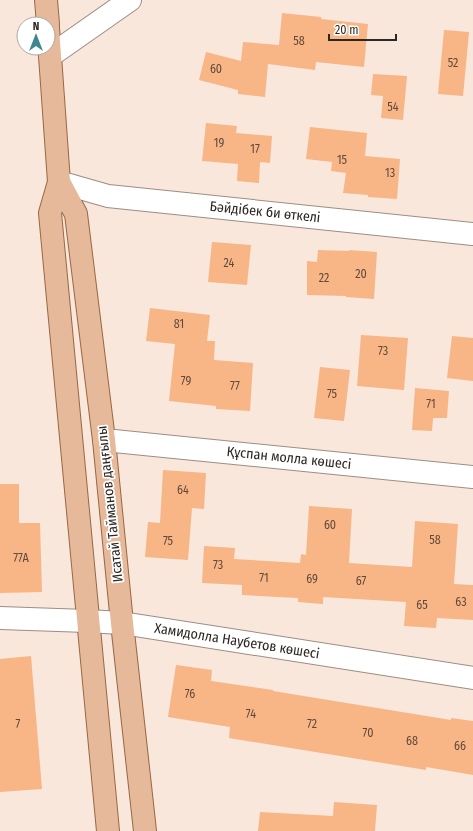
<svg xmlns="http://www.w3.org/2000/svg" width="473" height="831" viewBox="0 0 473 831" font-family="'Fira Sans Condensed',sans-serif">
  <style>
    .building { fill: #f8b586 }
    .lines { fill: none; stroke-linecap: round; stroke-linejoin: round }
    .minor-casing { stroke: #9d8d83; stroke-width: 24 }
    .major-casing { stroke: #996743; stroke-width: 24 }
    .minor { stroke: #fff; stroke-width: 22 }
    .major { stroke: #e5b999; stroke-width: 22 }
    .labels { text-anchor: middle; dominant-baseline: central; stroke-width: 3.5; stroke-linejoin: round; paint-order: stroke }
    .number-label { font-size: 12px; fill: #604a3b }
    .street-label { font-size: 14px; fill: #2d2722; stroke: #fff }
  </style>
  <rect width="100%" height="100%" fill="#f9e7dc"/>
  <g class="building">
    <path d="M 282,13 L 321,17 L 321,19 L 368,24 L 364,67 L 316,62 L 315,70 L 268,64 L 265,97 L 238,94 L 238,90 L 199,80 L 206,52 L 241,61 L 243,42 L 279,45 Z"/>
    <path d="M 444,30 L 469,32 L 463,96 L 438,94 Z"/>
    <path d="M 373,74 L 407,76 L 403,120 L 381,118 L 383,96 L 371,95 Z"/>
    <path d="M 206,123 L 237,126 L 236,133 L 272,136 L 270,163 L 260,162 L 259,183 L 237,181 L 238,164 L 202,161 Z"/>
    <path d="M 310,127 L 367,133 L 365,156 L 400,159 L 397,199 L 368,197 L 368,195 L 343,193 L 346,173 L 331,171 L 332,162 L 306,159 Z"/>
    <path d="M 212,242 L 251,245 L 247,285 L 208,282 Z"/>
    <path d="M 318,250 L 349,251 L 349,250 L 377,252 L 374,299 L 346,297 L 346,296 L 307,295 L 307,261 L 317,262 Z"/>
    <path d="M 150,308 L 210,315 L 207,341 L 215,341 L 214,360 L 253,363 L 250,411 L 216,409 L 216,406 L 169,401 L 175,344 L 146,341 Z"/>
    <path d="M 361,335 L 408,338 L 404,390 L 357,386 Z"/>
    <path d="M 452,336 L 473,338 L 473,381 L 447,378 Z"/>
    <path d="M 320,367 L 350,370 L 344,421 L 314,418 Z"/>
    <path d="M 415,388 L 449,391 L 447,418 L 433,418 L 432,431 L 412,430 Z"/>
    <path d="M 163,470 L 206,473 L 204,509 L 192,508 L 188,560 L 145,557 L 148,522 L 160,523 Z"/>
    <path d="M 0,484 L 19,484 L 19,523 L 40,523 L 42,592 L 0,593 Z"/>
    <path d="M 309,506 L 352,509 L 349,563 L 412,567 L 415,521 L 458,524 L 454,584 L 473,585 L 473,620 L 437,618 L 436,628 L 404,626 L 406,602 L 323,597 L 323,604 L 298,602 L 298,598 L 242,595 L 242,585 L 202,583 L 204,546 L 235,548 L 234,559 L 300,563 L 301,554 L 306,555 Z"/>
    <path d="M 31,656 L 42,789 L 0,792 L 0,659 Z"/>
    <path d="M 176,665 L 212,670 L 211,681 L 273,690 L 273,691 L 451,720 L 451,718 L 473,721 L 473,775 L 426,767 L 426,770 L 229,738 L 230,727 L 168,717 Z"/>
    <path d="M 334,802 L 377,805 L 375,831 L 258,831 L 260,812 L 333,816 Z"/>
  </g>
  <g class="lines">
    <defs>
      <g id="minor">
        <path d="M 50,56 L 130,0"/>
        <path d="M 59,182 L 108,196 L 473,234"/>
        <path d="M 104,440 L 473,477"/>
        <path d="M 0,618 L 87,621 L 122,623 L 473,678"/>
      </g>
      <g id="major">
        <path d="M 46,0 L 48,24"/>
        <path d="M 48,28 L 59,182 L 50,213 L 108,831"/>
        <path d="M 59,182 L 76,214 L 104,440 L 122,623 L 145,831"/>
      </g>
    </defs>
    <use href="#minor" class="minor-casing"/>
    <use href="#major" class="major-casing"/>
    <use href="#minor" class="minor"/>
    <use href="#major" class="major"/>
  </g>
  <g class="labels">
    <g class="number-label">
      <text x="299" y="41">58</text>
      <text x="453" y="63">52</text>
      <text x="216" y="69">60</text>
      <text x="393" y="107">54</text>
      <text x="219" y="143">19</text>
      <text x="255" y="149">17</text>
      <text x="342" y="160">15</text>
      <text x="390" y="173">13</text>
      <text x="229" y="263">24</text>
      <text x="361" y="274">20</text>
      <text x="324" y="278">22</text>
      <text x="179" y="324">81</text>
      <text x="383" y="351">73</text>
      <text x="186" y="381">79</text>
      <text x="235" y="386">77</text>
      <text x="332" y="394">75</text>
      <text x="431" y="404">71</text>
      <text x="183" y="490">64</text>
      <text x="330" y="525">60</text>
      <text x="435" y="540">58</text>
      <text x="168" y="541">75</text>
      <text x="21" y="558">77А</text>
      <text x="218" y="565">73</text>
      <text x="264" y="578">71</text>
      <text x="312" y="579">69</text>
      <text x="361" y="581">67</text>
      <text x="461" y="602">63</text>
      <text x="422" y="605">65</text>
      <text x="190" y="694">76</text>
      <text x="251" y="714">74</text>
      <text x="18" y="724">7</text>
      <text x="312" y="724">72</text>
      <text x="368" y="733">70</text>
      <text x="412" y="741">68</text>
      <text x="460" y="746">66</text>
    </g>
    <g class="street-label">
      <text transform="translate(265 212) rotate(6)">Бәйдібек би өткелі</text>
      <text transform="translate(289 458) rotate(6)">Құспан молла көшесі</text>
      <text transform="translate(110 504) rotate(-96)">Исатай Тайманов даңғылы</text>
      <text transform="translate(237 641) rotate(9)">Хамидолла Наубетов көшесі</text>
    </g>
  </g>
  <g transform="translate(36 36)"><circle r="19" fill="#ffffff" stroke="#aba9a7"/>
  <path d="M0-3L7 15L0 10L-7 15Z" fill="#3f868e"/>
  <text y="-6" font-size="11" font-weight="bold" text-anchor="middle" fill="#2d2722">N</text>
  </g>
  <path d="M329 34v6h67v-6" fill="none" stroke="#2d2722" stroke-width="2"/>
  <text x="335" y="34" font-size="12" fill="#2d2722" stroke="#ffffff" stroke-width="3" paint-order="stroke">20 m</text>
</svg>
